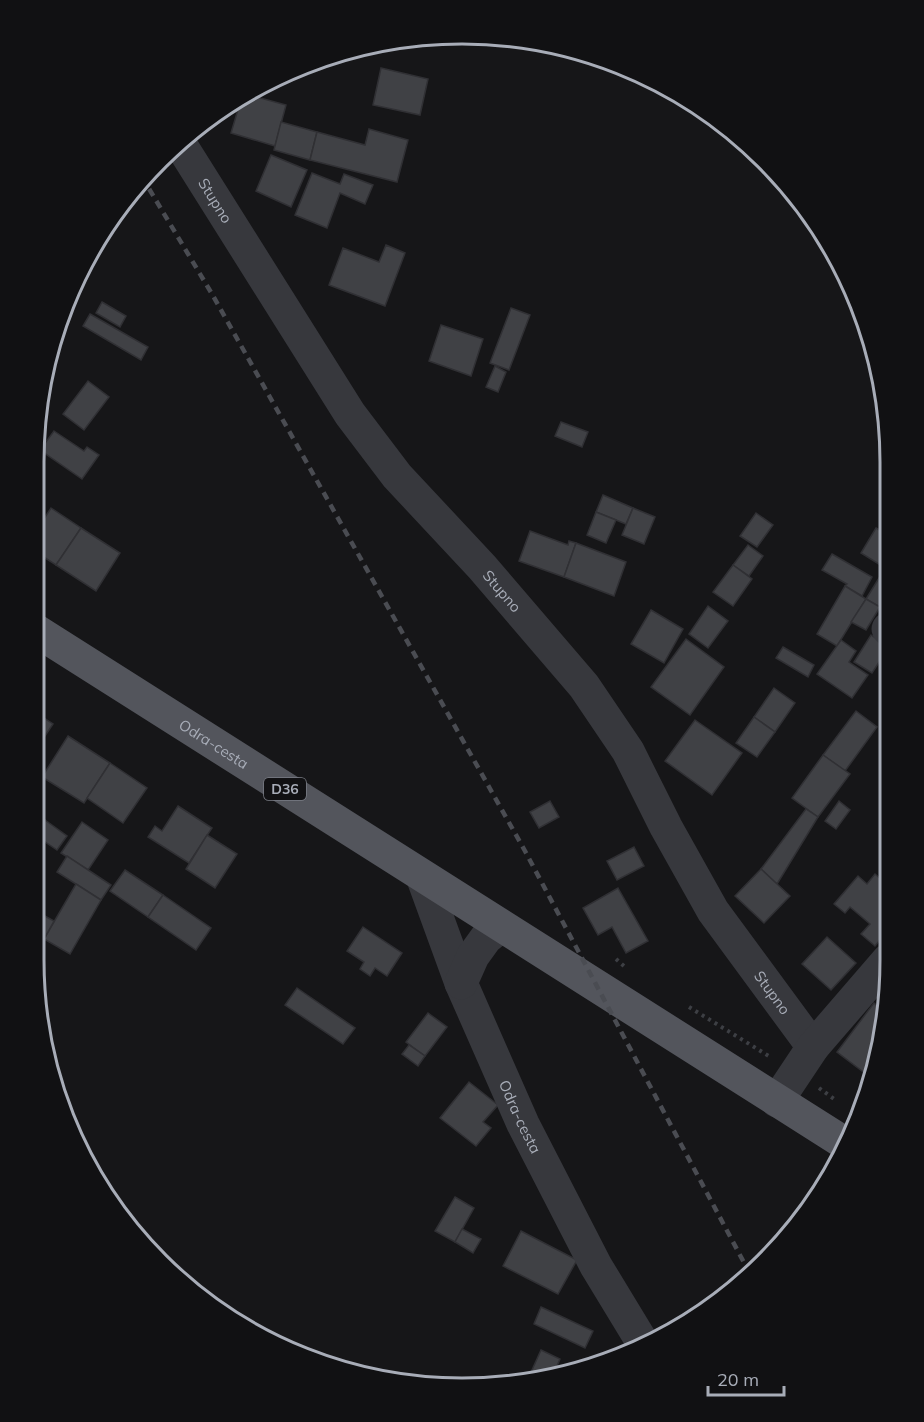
<svg xmlns="http://www.w3.org/2000/svg" width="924" height="1422" viewBox="0 0 924 1422" font-family="Mulish,sans-serif">
  <style>
    .building { fill: #404145; stroke: #303034; stroke-width: 1.5 }
    .lines { fill: none; stroke-linecap: round; stroke-linejoin: round }
    .path { stroke: #3d3f44; stroke-width: 4; stroke-dasharray: 3 4.5; stroke-linecap: butt }
    .minor { stroke: #37383d; stroke-width: 33 }
    .major { stroke: #53555c; stroke-width: 33 }
    .rail { stroke: #4a4c52; stroke-width: 4.5; stroke-dasharray: 8 6; stroke-linecap: butt }
    .labels { text-anchor: middle; dominant-baseline: central; stroke-width: 4.5; stroke-linejoin: round; paint-order: stroke }
    .shield { fill: #111113; stroke: #7b7e86; stroke-width: 1.5 }
    .shield-label { font-size: 14px; font-weight: bold; fill: #a8adb8 }
    .street-label { font-size: 15px; fill: #a8adb8; stroke: #111113 }
    .rim { fill: none; stroke: #a8adb8; stroke-width: 3 }
  </style>
  <rect width="100%" height="100%" fill="#161618"/>
  <g class="building">
    <path d="M 381,68 L 428,79 L 420,115 L 373,105 Z"/>
    <path d="M 246,94 L 286,105 L 275,146 L 231,133 L 242,96 Z"/>
    <path d="M 281,122 L 317,132 L 310,160 L 274,150 Z"/>
    <path d="M 369,129 L 408,140 L 397,182 L 310,160 L 317,132 L 365,145 Z"/>
    <path d="M 271,155 L 307,170 L 291,207 L 256,191 Z"/>
    <path d="M 312,173 L 340,184 L 344,174 L 373,185 L 365,204 L 340,193 L 327,228 L 295,215 Z"/>
    <path d="M 386,245 L 405,253 L 385,306 L 329,285 L 343,248 L 379,262 Z"/>
    <path d="M 102,302 L 126,316 L 120,327 L 96,313 Z"/>
    <path d="M 511,308 L 530,315 L 509,370 L 490,363 Z"/>
    <path d="M 90,314 L 148,347 L 141,360 L 83,326 Z"/>
    <path d="M 441,325 L 483,339 L 471,376 L 429,361 Z"/>
    <path d="M 495,366 L 506,372 L 498,392 L 486,387 Z"/>
    <path d="M 47,369 L 52,372 L 42,388 Z"/>
    <path d="M 88,381 L 109,397 L 84,430 L 63,414 Z"/>
    <path d="M 561,422 L 588,432 L 582,447 L 555,436 Z"/>
    <path d="M 54,431 L 84,451 L 87,447 L 99,455 L 82,479 L 40,450 Z"/>
    <path d="M 603,495 L 633,508 L 626,524 L 596,512 Z"/>
    <path d="M 51,508 L 81,528 L 56,565 L 36,552 L 36,531 Z"/>
    <path d="M 633,508 L 655,517 L 644,544 L 622,535 Z"/>
    <path d="M 596,512 L 616,520 L 606,543 L 587,535 Z"/>
    <path d="M 756,513 L 773,525 L 757,547 L 740,536 Z"/>
    <path d="M 81,528 L 120,553 L 96,591 L 56,565 Z"/>
    <path d="M 876,528 L 890,536 L 890,554 L 882,566 L 861,553 Z"/>
    <path d="M 530,531 L 568,545 L 569,541 L 576,543 L 564,577 L 519,561 Z"/>
    <path d="M 576,543 L 626,562 L 614,596 L 564,577 Z"/>
    <path d="M 748,545 L 763,556 L 749,576 L 733,565 Z"/>
    <path d="M 832,554 L 872,577 L 862,596 L 845,586 L 847,584 L 822,570 Z"/>
    <path d="M 889,562 L 889,603 L 885,610 L 866,599 Z"/>
    <path d="M 733,565 L 752,579 L 733,606 L 713,592 Z"/>
    <path d="M 845,586 L 866,599 L 837,646 L 817,634 Z"/>
    <path d="M 866,599 L 880,607 L 866,630 L 851,622 Z"/>
    <path d="M 708,606 L 728,621 L 708,648 L 689,634 Z"/>
    <path d="M 651,610 L 683,629 L 664,663 L 631,644 Z"/>
    <path d="M 871,635 L 889,647 L 872,673 L 854,662 Z"/>
    <path d="M 686,639 L 724,667 L 690,715 L 651,687 Z"/>
    <path d="M 841,640 L 856,651 L 849,662 L 868,675 L 852,698 L 817,674 Z"/>
    <path d="M 783,647 L 814,665 L 808,677 L 776,658 Z"/>
    <path d="M 774,688 L 795,703 L 775,732 L 754,717 Z"/>
    <path d="M 856,711 L 877,727 L 845,771 L 823,755 Z"/>
    <path d="M 35,712 L 53,724 L 37,748 L 34,746 Z"/>
    <path d="M 754,717 L 775,732 L 757,757 L 736,743 Z"/>
    <path d="M 695,720 L 742,753 L 712,795 L 665,761 Z"/>
    <path d="M 68,736 L 110,763 L 84,803 L 42,777 Z"/>
    <path d="M 823,755 L 850,774 L 818,817 L 792,798 Z"/>
    <path d="M 110,763 L 147,788 L 123,823 L 87,798 Z"/>
    <path d="M 550,801 L 559,817 L 539,828 L 530,812 Z"/>
    <path d="M 839,801 L 850,810 L 836,829 L 825,821 Z"/>
    <path d="M 178,806 L 212,828 L 189,863 L 148,837 L 155,826 L 162,831 Z"/>
    <path d="M 806,809 L 818,817 L 777,884 L 761,869 Z"/>
    <path d="M 34,813 L 45,820 L 35,835 L 34,834 Z"/>
    <path d="M 45,820 L 67,836 L 57,850 L 35,835 Z"/>
    <path d="M 82,822 L 108,840 L 88,870 L 61,853 Z"/>
    <path d="M 207,835 L 237,854 L 215,888 L 186,869 Z"/>
    <path d="M 634,847 L 644,866 L 617,880 L 607,861 Z"/>
    <path d="M 67,856 L 111,885 L 101,900 L 57,872 Z"/>
    <path d="M 761,869 L 790,896 L 764,923 L 735,896 Z"/>
    <path d="M 125,870 L 163,895 L 148,917 L 110,891 Z"/>
    <path d="M 875,874 L 888,885 L 888,893 L 885,897 L 888,900 L 888,930 L 875,946 L 861,934 L 870,924 L 850,907 L 845,913 L 834,904 L 858,876 L 867,884 Z"/>
    <path d="M 76,884 L 101,900 L 70,954 L 44,939 Z"/>
    <path d="M 618,888 L 648,941 L 626,953 L 612,927 L 598,935 L 583,908 Z"/>
    <path d="M 163,895 L 211,928 L 196,950 L 148,917 Z"/>
    <path d="M 34,910 L 54,921 L 44,939 L 33,933 Z"/>
    <path d="M 363,927 L 402,953 L 387,976 L 375,968 L 370,976 L 360,969 L 364,962 L 347,951 Z"/>
    <path d="M 827,937 L 856,963 L 831,990 L 802,964 Z"/>
    <path d="M 297,988 L 355,1028 L 343,1044 L 285,1005 Z"/>
    <path d="M 874,1003 L 887,1014 L 887,1016 L 875,1064 L 866,1074 L 837,1052 Z"/>
    <path d="M 428,1013 L 447,1027 L 425,1056 L 406,1042 Z"/>
    <path d="M 409,1045 L 425,1056 L 418,1066 L 402,1054 Z"/>
    <path d="M 469,1082 L 498,1105 L 483,1122 L 491,1128 L 476,1146 L 440,1118 Z"/>
    <path d="M 455,1197 L 474,1208 L 455,1242 L 435,1231 Z"/>
    <path d="M 462,1229 L 481,1239 L 473,1253 L 455,1242 Z"/>
    <path d="M 521,1231 L 577,1260 L 558,1294 L 503,1266 Z"/>
    <path d="M 541,1307 L 593,1331 L 585,1348 L 534,1324 Z"/>
    <path d="M 541,1350 L 560,1359 L 552,1377 L 528,1379 Z"/>
  </g>
  <g class="lines">
    <g class="path">
      <path d="M 616,959 L 624,966"/>
      <path d="M 689,1007 L 772,1058"/>
      <path d="M 819,1088 L 837,1101"/>
    </g>
    <g class="minor">
      <path id="s1" d="M 179,142 L 350,414 L 397,476 L 482,567 L 584,686 L 628,751 L 666,827 L 713,911 L 813,1047"/>
      <path d="M 888,629 L 889,628"/>
      <path id="s2" d="M 422,876 L 461,983 L 523,1124 L 596,1266 L 644,1345"/>
      <path d="M 461,983 L 473,956 L 486,938 L 501,926"/>
      <path d="M 777,1101 L 813,1047 L 888,960"/>
    </g>
    <path class="major" id="s3" d="M 35,630 L 846,1144"/>
    <path class="rail" d="M 142,177 L 212,294 L 525,851 L 749,1272"/>
  </g>
  <g class="labels">
    <rect class="shield" x="264" y="778" width="42" height="22" rx="4.5"/>
    <g class="shield-label">
      <text x="285" y="789">D36</text>
    </g>
    <g class="street-label">
      <text stroke="none"><textPath href="#s1" startOffset="69">Stupno</textPath></text>
      <text stroke="none"><textPath href="#s1" startOffset="555">Stupno</textPath></text>
      <text stroke="none"><textPath href="#s3" startOffset="212">Odra-cesta</textPath></text>
      <text stroke="none"><textPath href="#s1" startOffset="1041">Stupno</textPath></text>
      <text stroke="none"><textPath href="#s2" startOffset="260">Odra-cesta</textPath></text>
    </g>
  </g>
  <path d="M0 0H924V1422H0ZM462 44H462A418 418 0 0 1 880 462V960A418 418 0 0 1 462 1378H462A418 418 0 0 1 44 960V462A418 418 0 0 1 462 44Z" fill="#111113" fill-rule="evenodd"/>
  <path class="rim" d="M462 44H462A418 418 0 0 1 880 462V960A418 418 0 0 1 462 1378H462A418 418 0 0 1 44 960V462A418 418 0 0 1 462 44Z"/>
  <path d="M708 1386v9h76v-9" fill="none" stroke="#a8adb8" stroke-width="3"/>
  <text x="717" y="1386" font-size="18" fill="#a8adb8" stroke="#111113" stroke-width="4.5" paint-order="stroke">20 m</text>
</svg>
